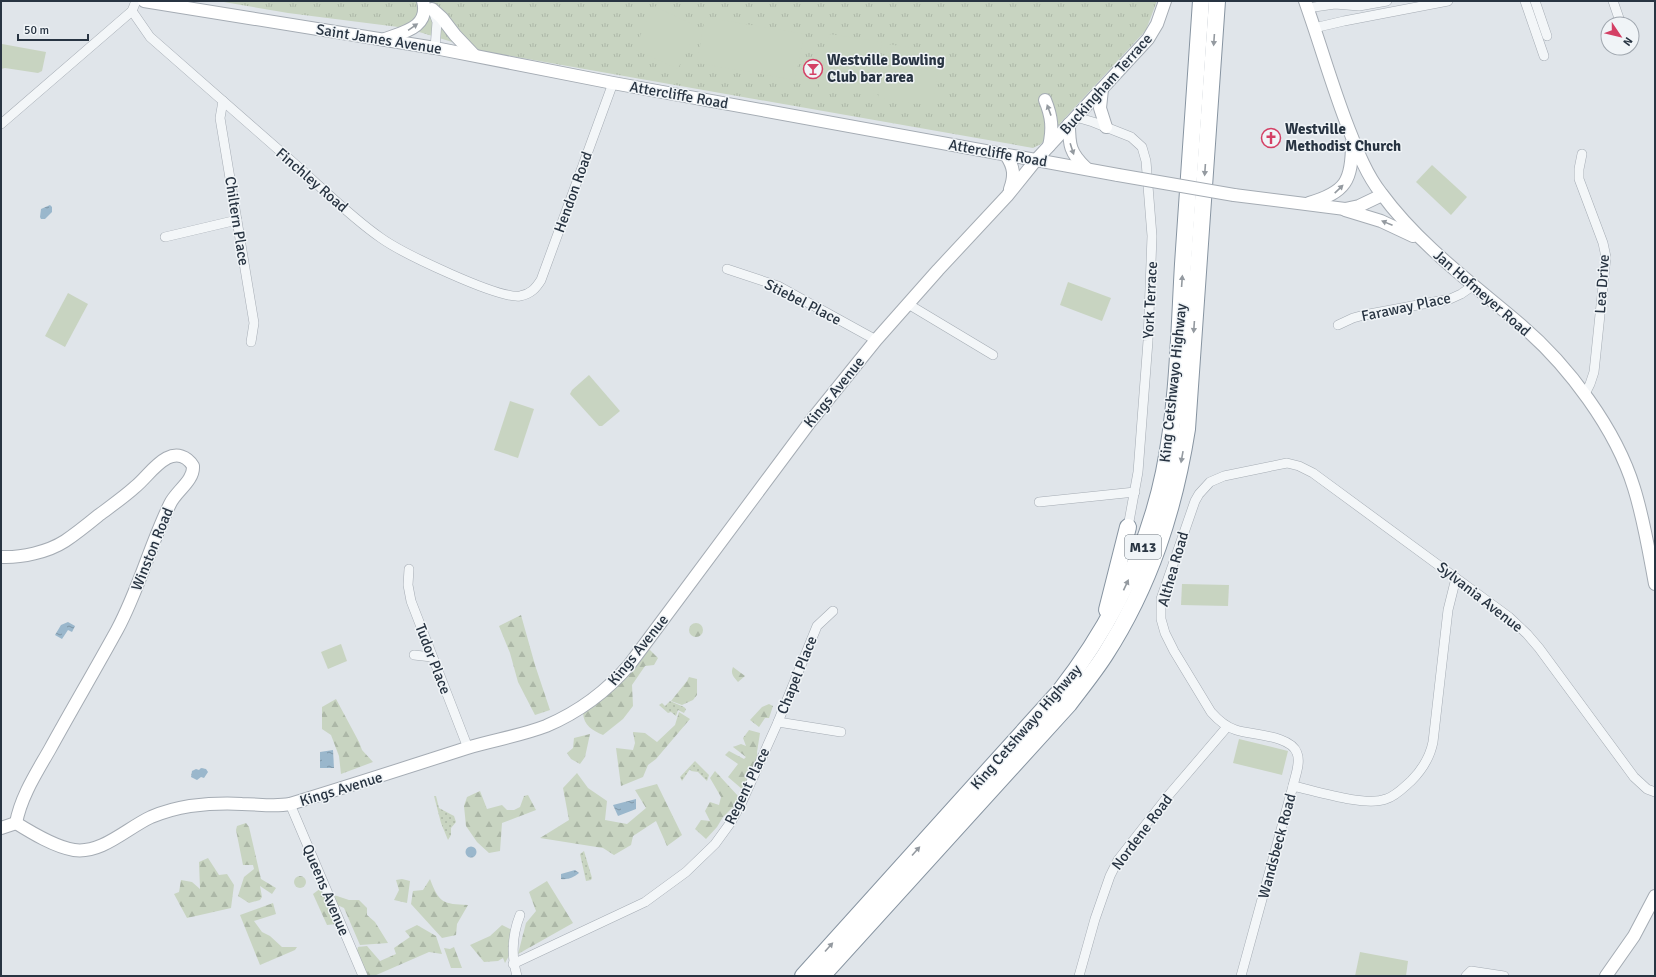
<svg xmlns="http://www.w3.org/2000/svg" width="1656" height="977" viewBox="0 0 1656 977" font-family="Signika,sans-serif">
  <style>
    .grass { fill: url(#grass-dots) }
    .forest { fill: url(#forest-firs) }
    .park { fill: url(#park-tufts) }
    .garden { fill: #c8d4c1 }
    .water { fill: url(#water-ripples) }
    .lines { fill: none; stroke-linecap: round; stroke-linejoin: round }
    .street-casing { stroke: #a5acb4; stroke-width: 10 }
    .secondary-casing { stroke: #a5acb4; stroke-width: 14 }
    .highway-casing { stroke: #8794a1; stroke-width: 18 }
    .street { stroke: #f3f6f8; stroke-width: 9 }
    .secondary { stroke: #fff; stroke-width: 12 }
    .highway { stroke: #fff; stroke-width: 16 }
    .secondary-bridge-casing { stroke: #a5acb4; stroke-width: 14; stroke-linecap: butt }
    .secondary-bridge { stroke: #fff; stroke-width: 12 }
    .oneway { fill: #949aa0 }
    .labels { text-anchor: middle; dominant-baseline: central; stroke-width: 3; stroke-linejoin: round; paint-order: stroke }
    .shield { fill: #f0f4f7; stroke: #646e78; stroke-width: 1 }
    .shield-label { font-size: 14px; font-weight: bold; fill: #283442 }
    .street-label { font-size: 15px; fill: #283442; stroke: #f0f4f7 }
    .poi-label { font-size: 15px; font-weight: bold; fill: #283442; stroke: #f0f4f7; text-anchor: start }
  </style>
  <defs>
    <pattern id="grass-dots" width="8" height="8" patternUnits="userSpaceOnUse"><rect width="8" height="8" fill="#c8d4c1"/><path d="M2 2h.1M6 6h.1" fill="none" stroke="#acb7a7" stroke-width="1.8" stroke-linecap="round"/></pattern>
    <pattern id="forest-firs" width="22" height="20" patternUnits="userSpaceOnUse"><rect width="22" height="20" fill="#c8d4c1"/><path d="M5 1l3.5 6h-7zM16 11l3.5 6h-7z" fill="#acb7a7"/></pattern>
    <pattern id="park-tufts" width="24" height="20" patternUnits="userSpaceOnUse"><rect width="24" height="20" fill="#c8d4c1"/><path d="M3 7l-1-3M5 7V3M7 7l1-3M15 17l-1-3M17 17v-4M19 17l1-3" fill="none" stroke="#acb7a7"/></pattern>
    <pattern id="water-ripples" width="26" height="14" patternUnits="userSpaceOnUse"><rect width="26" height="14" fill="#9ab7cc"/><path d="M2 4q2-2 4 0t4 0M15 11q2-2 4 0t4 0" fill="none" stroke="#7e96a7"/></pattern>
  </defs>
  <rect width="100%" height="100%" fill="#e0e5ea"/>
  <g class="grass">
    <path d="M 670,701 L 684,707 L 686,709 L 684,713 L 678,710 L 676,716 L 671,712 L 668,713 L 659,705 L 662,703 L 665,706 Z"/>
    <path d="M 695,761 L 709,775 L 707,781 L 698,772 L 691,771 L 690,769 L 682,781 L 680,777 Z"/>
    <path d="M 434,796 L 436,796 L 439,808 L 454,816 L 456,822 L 451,828 L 451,835 L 448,840 L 441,823 Z"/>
    <path d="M 584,851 L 592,878 L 591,880 L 586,881 L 580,854 Z"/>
  </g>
  <g class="forest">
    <path d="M 521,615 L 535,665 L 550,710 L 535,715 L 518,682 L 510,653 L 499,626 Z"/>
    <circle cx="696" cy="630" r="7"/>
    <path d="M 648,648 L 658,658 L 654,665 L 645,666 L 632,685 L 633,706 L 623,719 L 603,735 C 592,730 584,726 583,713 L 601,697 Z"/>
    <path d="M 733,667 L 745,676 L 738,682 C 734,677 730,674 733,667 Z"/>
    <path d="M 689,677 L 697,679 L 697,695 L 693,700 L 682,705 L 671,701 L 687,681 Z"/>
    <path d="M 336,699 L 359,742 L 362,750 L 373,762 L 341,774 L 339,756 L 331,735 L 322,729 L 322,707 Z"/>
    <path d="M 769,704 L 773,706 L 769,718 L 765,718 L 759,727 L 750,720 L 762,707 Z"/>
    <path d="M 679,712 L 690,719 L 656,759 L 648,765 L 643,777 L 621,786 L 616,748 L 633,750 L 635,743 L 633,732 L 645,733 L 657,742 L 675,725 Z"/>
    <path d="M 749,730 L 760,733 L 757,752 L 758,763 L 742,789 L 728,777 L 738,764 L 725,755 L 729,751 L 744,759 L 746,757 L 733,747 L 741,744 L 746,746 L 743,738 Z"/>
    <path d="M 590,734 L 585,757 L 580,764 L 571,759 L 567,753 L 573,748 L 574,738 Z"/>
    <path d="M 715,771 L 738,796 L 737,803 L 723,817 L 717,827 L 706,839 L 695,829 L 701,820 L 710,821 L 705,811 L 710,802 L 719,805 L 721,797 L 710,778 Z"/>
    <path d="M 577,773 L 588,788 L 607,801 L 605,820 L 627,824 L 646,808 L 635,790 L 657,784 L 682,835 L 667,846 L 656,821 L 633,836 L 631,845 L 614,855 L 603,848 L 540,838 L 569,820 L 563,788 Z"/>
    <path d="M 480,791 L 487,809 L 502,805 L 507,810 L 514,810 L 520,807 L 524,796 L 528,795 L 536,810 L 502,823 L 500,851 L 489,853 L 477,842 L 466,826 L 464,806 L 467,797 Z"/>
    <path d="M 246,823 L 249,827 L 261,879 L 276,888 L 272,894 L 260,886 L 262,897 L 260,900 L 249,903 L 238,896 L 244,877 L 254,869 L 253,865 L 243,865 L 236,830 L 237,826 Z"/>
    <path d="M 208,858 L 219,875 L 227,874 L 234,885 L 231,908 L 187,918 L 174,894 L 179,892 L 181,880 L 192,882 L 200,889 L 199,862 Z"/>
    <circle cx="300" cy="882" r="6"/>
    <path d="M 402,879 L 410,881 L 407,903 L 394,900 L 399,890 L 396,880 Z"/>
    <path d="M 430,879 C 439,903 443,904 468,905 L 457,924 L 456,935 L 442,938 L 411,904 L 413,891 L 423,890 Z"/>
    <path d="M 547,881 L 573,923 L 518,954 L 526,923 L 536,911 L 529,892 Z"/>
    <path d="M 321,888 L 336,924 L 327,925 L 313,894 Z"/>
    <path d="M 334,895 L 349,900 L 359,900 L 367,908 L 367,915 L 375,922 L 388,943 L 360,945 L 344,908 L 335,904 Z"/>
    <path d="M 273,903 L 276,914 L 254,921 L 262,932 L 270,936 L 282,947 L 297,947 L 295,950 L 260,965 L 240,915 Z"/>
    <path d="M 417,925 L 436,936 L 442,954 L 429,952 L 374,976 L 366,976 L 356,954 L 358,947 L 367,946 L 380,961 L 396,954 L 394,948 L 410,937 L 405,931 Z"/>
    <path d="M 502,925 L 512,930 L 511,952 L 505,963 L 503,958 L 498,961 L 484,962 L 470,945 L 490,936 Z"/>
    <path d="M 454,947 L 462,968 L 451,968 L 444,948 L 450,949 Z"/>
  </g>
  <path class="park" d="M 218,1 L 1157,1 L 1146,30 L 1041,144 L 1033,148 L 482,51 L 406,28 L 288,13 Z"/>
  <g class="garden">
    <path d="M 339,1 L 362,1 L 355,11 Z"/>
    <path d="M 654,6 L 698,27 L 678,69 L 634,49 Z"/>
    <path d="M 705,17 L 804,34 L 795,80 L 697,63 Z"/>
    <path d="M 829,34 L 882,42 L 873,96 L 819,87 Z"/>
    <path d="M 2,44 L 46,52 L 42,71 L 38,73 L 5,68 L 1,69 Z"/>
    <path d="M 888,44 L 941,53 L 932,106 L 878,97 Z"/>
    <path d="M 1432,165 L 1467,197 L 1451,215 L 1416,182 Z"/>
    <path d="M 1068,282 L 1111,298 L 1102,321 L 1060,305 Z"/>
    <path d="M 68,293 L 88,304 L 65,347 L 45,336 Z"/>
    <path d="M 589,375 L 620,411 L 602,426 L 599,426 L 570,394 L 572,390 Z"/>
    <path d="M 510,401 L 534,409 L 518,458 L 494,450 Z"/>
    <path d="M 1182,584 L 1229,585 L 1228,606 L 1181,605 Z"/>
    <path d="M 341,644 L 347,661 L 328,669 L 321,652 Z"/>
    <path d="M 1239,739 L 1288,751 L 1282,775 L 1233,763 Z"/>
    <path d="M 1360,952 L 1408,961 L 1406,976 L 1355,976 Z"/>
  </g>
  <g class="water">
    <path d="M 50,205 L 52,207 L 52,212 L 45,219 L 41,219 L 40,217 L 41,209 Z"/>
    <path d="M 68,622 L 75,626 L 72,632 L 68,630 L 62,639 L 55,635 L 61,625 Z"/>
    <path d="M 333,750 L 334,768 L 320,768 L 320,752 Z"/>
    <path d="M 201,768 L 206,769 L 208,772 L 204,778 L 201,777 L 197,780 L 191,777 L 192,771 L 196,769 L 199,770 Z"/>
    <path d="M 636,799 L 636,809 L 618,816 L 613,805 Z"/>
    <circle cx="471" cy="852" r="5.5"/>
    <path d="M 575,870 L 579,873 C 574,877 568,880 561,879 L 561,874 Z"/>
  </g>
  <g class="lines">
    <defs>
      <g id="street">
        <path d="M 1525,1 L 1544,56"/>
        <path d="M 1535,1 L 1547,36"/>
        <path d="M 1613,1 L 1621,24"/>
        <path d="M 1307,8 L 1335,4 L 1359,6 L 1387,1"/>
        <path d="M 132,11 L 150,37 C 199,80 248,123 296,165 C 323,189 352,218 381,238 C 402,253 498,299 520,296 C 531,294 536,288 541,280 L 613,83"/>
        <path d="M 433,11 L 437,22 L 435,48"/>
        <path d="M 1314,28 L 1344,21 L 1448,1"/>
        <path d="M 223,101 L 220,118 L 254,323 L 251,342"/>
        <path d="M 1076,117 L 1093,122 L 1131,137 L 1142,147 L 1146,161 L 1152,236 L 1148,341 L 1138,472 L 1128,527"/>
        <path d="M 1,124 L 132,11 L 136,1"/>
        <path d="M 1582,154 L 1579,169 L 1579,179 L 1603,243 L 1606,257 L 1594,372 L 1590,384 L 1585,394"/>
        <path d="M 165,237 L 237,220"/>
        <path d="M 727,269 L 778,286 L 876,340"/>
        <path d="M 908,304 L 993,355"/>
        <path d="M 1338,325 L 1353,318 L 1364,315 L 1450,299 L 1461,294 L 1474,285"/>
        <path d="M 1039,502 L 1135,492"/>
        <path d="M 409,569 L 408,585 L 411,601 L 468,748"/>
        <path d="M 414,655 L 432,657"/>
        <path d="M 778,722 L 841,732"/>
        <path d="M 1293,786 C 1295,776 1301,763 1297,753 C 1291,735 1251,735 1236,730 C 1226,727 1218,720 1211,712 L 1174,651 L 1165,633 L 1161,619 L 1161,599 L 1195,501 L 1199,494 L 1210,482 L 1224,476 L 1287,463 L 1299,466 L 1313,473 L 1509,617 L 1527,634 L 1539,648 L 1634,777 L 1647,789 L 1655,792"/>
        <path d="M 290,804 L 363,976"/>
        <path d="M 513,964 L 645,902 L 686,872 L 715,844 L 731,822 L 742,802 L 778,722 L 817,626 L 833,611"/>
        <path d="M 517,976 C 511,955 512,935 520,915"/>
        <path d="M 1079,976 L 1095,919 L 1110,876 L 1118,860 L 1168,796 L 1227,727"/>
        <path d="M 1241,976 L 1293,786 C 1316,791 1365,807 1386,799 C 1396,796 1404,787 1411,781 C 1422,770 1430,757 1433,742 L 1448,610 L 1456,578"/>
        <path d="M 1466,976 L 1471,971 L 1504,976"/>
      </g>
      <g id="secondary">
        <path d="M 144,1 L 435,48 L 613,83 L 1118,175"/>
        <path d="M 1305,1 C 1320,43 1332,86 1348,127 C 1357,150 1366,174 1381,193 C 1419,245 1473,284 1521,325 C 1568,365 1616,429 1634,488 C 1644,520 1649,552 1655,584"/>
        <path d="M 432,9 L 442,18 L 455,35 L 474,55"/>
        <path d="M 385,39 C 404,32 430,27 423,1"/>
        <path d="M 1102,89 L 1100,108 L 1106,127"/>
        <path d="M 1045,100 C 1052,117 1053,129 1049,146"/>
        <path d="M 1069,124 C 1069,145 1070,153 1086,168"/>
        <path d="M 1006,155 C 1014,167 1015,175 1010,189"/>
        <path d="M 1234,195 L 1345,209 L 1359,206 L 1382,195"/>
        <path d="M 1309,203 C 1346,192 1352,181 1352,143"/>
        <path d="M 1345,210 L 1381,221 L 1413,236"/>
        <path d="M 1,557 C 21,558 48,552 65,541 C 77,533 88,524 99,515 C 111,506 124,497 135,487 C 146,478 154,465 167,458 C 177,453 187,456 193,466 C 194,481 176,491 170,504 C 150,545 139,589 117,630 C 95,670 72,709 50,749 C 37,772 21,796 16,823"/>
        <path d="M 16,823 C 32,833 55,847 74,850 C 102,854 127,828 151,817 C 163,812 177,808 190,806 C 206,804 225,803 242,804 C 258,804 274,807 290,804 C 349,786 408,767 467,748 C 493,740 520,736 546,726 C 579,712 607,691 630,664 L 810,422 L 876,340 L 938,270 L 1007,196 L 1036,160 L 1148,39 L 1157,24 L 1165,1"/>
        <path d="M 1,828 L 16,823"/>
        <path d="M 1606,976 L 1634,936 L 1655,896"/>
      </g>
      <g id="highway">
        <path d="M 1107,610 L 1128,527"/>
        <path d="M 803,976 L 1060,691 C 1111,625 1147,554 1164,472 C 1178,404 1179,333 1183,264 C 1189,176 1195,89 1201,1"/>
        <path d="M 822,976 L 1069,704 C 1081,688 1094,672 1105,655 C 1150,585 1174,511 1187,429 L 1217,1"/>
      </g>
    </defs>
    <use href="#street" class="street-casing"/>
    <use href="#secondary" class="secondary-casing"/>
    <use href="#highway" class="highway-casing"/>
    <use href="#street" class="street"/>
    <use href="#secondary" class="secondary"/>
    <use href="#highway" class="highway"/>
    <defs>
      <path id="secondary-bridge" d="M 1118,175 L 1234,195"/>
    </defs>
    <use href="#secondary-bridge" class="secondary-bridge-casing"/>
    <use href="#secondary-bridge" class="secondary-bridge"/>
  </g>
  <defs><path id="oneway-solid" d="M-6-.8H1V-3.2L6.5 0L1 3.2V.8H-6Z"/></defs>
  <g class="oneway">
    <use href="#oneway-solid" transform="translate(413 27) rotate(-35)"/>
    <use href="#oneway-solid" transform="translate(1214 40) rotate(94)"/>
    <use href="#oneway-solid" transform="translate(1049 110) rotate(-110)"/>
    <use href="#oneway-solid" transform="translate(1072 149) rotate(72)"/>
    <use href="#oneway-solid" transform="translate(1205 170) rotate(94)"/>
    <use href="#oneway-solid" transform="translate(1339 189) rotate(-44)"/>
    <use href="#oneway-solid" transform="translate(1387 223) rotate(-158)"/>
    <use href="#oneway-solid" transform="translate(1182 281) rotate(-86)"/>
    <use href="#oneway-solid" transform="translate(1194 327) rotate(94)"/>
    <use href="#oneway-solid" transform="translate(1182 457) rotate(100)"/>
    <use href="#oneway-solid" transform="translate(1126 585) rotate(-65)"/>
    <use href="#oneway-solid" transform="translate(916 851) rotate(-48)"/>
    <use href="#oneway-solid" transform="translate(829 947) rotate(-48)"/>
  </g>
  <defs>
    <symbol id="bar-ring" viewBox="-11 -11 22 22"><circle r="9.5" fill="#f0f4f7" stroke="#d44065" stroke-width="1.5"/><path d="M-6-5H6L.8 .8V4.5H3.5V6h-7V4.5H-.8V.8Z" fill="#d44065"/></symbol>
    <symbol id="church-ring" viewBox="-11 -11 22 22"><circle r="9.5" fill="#f0f4f7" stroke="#d44065" stroke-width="1.5"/><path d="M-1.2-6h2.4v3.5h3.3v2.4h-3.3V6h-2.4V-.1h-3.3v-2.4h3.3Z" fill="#d44065"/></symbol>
  </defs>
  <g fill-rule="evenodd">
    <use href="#bar-ring" x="802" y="58" width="22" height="22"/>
    <use href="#church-ring" x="1260" y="127" width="22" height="22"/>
  </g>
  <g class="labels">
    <rect class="shield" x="1125" y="535" width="36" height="24" rx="3"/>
    <g class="shield-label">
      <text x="1143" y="547">M13</text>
    </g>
    <g class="street-label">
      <text transform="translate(379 39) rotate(9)">Saint James Avenue</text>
      <text transform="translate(1106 84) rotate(-48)">Buckingham Terrace</text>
      <text transform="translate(679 95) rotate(10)">Attercliffe Road</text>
      <text transform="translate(998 153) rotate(10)">Attercliffe Road</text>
      <text transform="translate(312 180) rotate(41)">Finchley Road</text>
      <text transform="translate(573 192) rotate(-70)">Hendon Road</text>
      <text transform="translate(237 221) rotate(81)">Chiltern Place</text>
      <text transform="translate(1602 284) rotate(-86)">Lea Drive</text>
      <text transform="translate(1482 293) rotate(41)">Jan Hofmeyer Road</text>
      <text transform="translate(1150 300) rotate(-87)">York Terrace</text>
      <text transform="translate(803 302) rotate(27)">Stiebel Place</text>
      <text transform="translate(1406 307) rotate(-12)">Faraway Place</text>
      <text transform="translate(1173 383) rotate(-84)">King Cetshwayo Highway</text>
      <text transform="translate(834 392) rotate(-51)">Kings Avenue</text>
      <text transform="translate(152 549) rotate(-68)">Winston Road</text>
      <text transform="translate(1173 569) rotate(-74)">Althea Road</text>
      <text transform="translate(1480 597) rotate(38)">Sylvania Avenue</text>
      <text transform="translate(638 650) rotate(-51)">Kings Avenue</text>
      <text transform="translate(433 659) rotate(69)">Tudor Place</text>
      <text transform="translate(797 675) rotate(-68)">Chapel Place</text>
      <text transform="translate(1026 727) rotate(-49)">King Cetshwayo Highway</text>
      <text transform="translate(747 786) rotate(-64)">Regent Place</text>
      <text transform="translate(341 789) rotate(-17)">Kings Avenue</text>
      <text transform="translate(1142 832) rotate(-53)">Nordene Road</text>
      <text transform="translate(1277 846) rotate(-75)">Wandsbeck Road</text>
      <text transform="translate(326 890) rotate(67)">Queens Avenue</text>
    </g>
    <g class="poi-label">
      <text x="827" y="60">Westville Bowling<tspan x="827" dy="17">Club bar area</tspan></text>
      <text x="1285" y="129">Westville<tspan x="1285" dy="17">Methodist Church</tspan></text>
    </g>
  </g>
  <rect width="1656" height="977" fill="none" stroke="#283442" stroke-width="4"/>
  <g transform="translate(1620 36) rotate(125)"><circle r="19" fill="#f0f4f7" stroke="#a0a7af"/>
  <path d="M0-3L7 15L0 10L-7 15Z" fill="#d44065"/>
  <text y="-6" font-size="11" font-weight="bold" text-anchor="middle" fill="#283442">N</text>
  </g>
  <path d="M18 34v6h70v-6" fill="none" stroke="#283442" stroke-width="2"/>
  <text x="24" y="34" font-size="12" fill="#283442" stroke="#f0f4f7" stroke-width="3" paint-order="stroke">50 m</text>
</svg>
